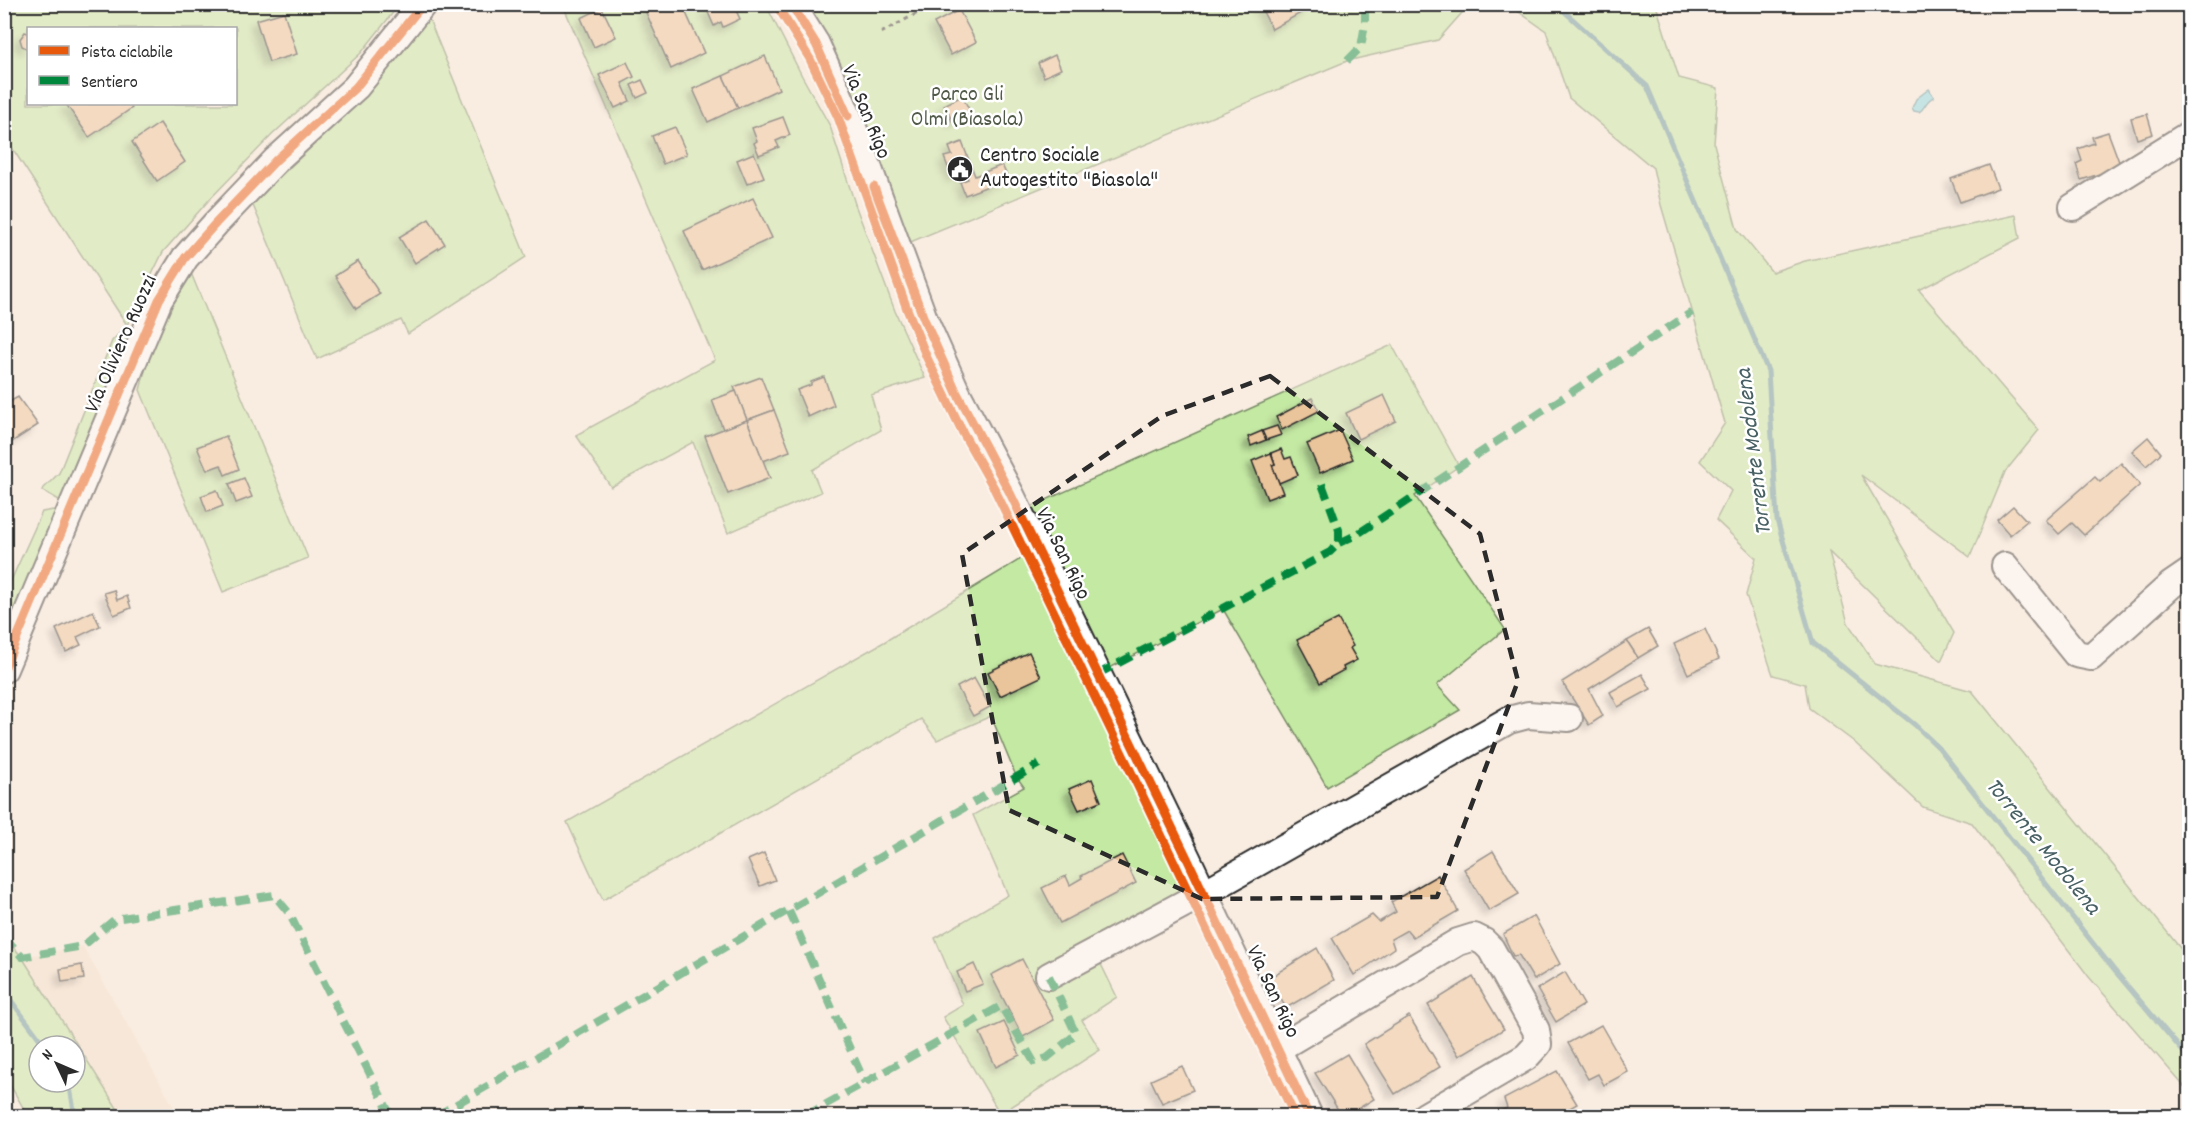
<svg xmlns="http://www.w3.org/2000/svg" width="2194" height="1121" viewBox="0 0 2194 1121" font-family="Dekko,sans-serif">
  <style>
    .built { fill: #f4e1cc }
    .green { fill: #c4e9a3; stroke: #788a67; stroke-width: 1.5; fill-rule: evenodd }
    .water { fill: #8adae6; stroke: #64949b; stroke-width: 1.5 }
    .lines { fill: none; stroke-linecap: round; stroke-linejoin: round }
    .stream { stroke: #64949b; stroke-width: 5 }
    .building { fill: #eac49a; stroke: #2b2b2b; stroke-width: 1.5; filter: url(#shadow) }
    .minor-casing { stroke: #2b2b2b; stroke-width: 30 }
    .path { stroke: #2b2b2b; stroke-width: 3; stroke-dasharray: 4.5 4.5; stroke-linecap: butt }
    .minor { stroke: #fff; stroke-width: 26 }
    .quiet { stroke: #00873e; stroke-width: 8; stroke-dasharray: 15 8; stroke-linecap: butt }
    .cycleway-casing { stroke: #fff; stroke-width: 13 }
    .cycleway { stroke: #e8590c; stroke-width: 9 }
    .marked { fill: none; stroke: #2b2b2b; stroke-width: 4.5; stroke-dasharray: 12 8; stroke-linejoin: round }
    .labels { text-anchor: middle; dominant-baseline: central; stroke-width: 5; stroke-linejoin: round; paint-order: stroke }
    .park-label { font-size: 22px; fill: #515a49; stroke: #fff }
    .street-label { font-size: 22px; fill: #2b2b2b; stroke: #fff }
    .poi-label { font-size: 22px; fill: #2b2b2b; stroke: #fff; text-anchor: start }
    .water-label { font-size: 24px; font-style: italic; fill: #486063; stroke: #fff }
  </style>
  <defs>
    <filter id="shadow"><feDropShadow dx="-5.5" dy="5.5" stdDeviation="3" flood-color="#0004"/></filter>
  </defs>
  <rect width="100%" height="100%" fill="#f9ede1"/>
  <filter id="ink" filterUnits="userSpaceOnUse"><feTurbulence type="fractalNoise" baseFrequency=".0167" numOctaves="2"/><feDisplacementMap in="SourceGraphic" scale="12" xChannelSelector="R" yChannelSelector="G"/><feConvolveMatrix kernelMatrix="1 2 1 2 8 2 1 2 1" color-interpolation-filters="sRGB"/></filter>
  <g filter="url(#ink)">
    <path class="built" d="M 83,946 L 179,1116 L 122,1116 L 22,957 Z"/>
    <g class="green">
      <path d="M 9,4 L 399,5 L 361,53 L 272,135 L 209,200 L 163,252 L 127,325 L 142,340 L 5,677 L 5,594 L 42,512 L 71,507 L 42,490 L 59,473 L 112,341 L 127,325 L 5,137 L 5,7 ZM 28,28 L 236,28 L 236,104 L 28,104 Z"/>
      <path d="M 563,5 L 766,5 L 802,76 L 830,126 L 856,207 L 895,311 L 925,378 L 871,395 L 881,430 L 812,470 L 821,492 L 728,533 L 693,442 L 611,487 L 576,435 L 715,360 Z"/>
      <path d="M 791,5 L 1469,5 L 1438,40 L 1347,61 L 908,243 Z"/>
      <path d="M 1509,5 L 1656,5 L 1679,78 L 1718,88 L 1714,144 L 1737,229 L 1772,272 L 1805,261 L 2016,215 L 2020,238 L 1919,290 L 2039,430 L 2005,472 L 1970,557 L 1861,475 L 1954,633 L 1941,661 L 1829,552 L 1848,623 L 1875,664 L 1972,691 L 2189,959 L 2189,1092 L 2089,977 L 1972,823 L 1923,807 L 1853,741 L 1809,708 L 1805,684 L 1773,675 L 1746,595 L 1756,558 L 1716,520 L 1731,491 L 1700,461 L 1725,423 L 1661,205 L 1653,168 L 1569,98 L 1546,31 Z"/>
      <path d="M 429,19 L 526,257 L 408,334 L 401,320 L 317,359 L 252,203 L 339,121 Z"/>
      <path d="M 191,273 L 308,558 L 223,592 L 140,390 C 150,347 166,310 191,273 Z"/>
      <path d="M 1392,345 L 1459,466 L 1415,496 L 1505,629 L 1437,685 L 1460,710 L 1327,787 L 1223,609 L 1098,674 L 1204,893 L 1095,952 L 1117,997 L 1082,1020 L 1100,1050 L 1000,1114 L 943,1017 L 963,1005 L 935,938 L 1008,895 L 973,815 L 1024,787 L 1016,776 L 991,716 L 937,740 L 921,719 L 603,900 L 567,822 L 884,642 L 1037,549 L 1019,512 Z"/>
      <path d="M 4,936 L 22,957 L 122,1116 L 28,1116 L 5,1076 ZM 39,1046 L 75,1046 L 75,1082 L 39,1082 Z"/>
    </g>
    <path class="water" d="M 1929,89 L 1934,97 C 1925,100 1926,108 1919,112 L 1914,111 L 1912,108 L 1916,99 Z"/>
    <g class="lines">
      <g class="stream">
        <path d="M 1556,4 L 1647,86 L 1768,371 L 1777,520 L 1813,643 L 1915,725 L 1939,748 L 2114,970 L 2190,1060"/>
        <path d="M 4,991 L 45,1046"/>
        <path d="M 69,1082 L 75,1116"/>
      </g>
    </g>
    <g class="building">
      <path d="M 653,4 L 682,4 L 704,53 L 671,69 L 644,8 Z"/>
      <path d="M 726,4 L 733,4 L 740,19 L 723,27 L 721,22 L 714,26 L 707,10 Z"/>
      <path d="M 1259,4 L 1306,4 L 1308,9 L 1272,29 Z"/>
      <path d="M 602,8 L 616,37 L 594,47 L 581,18 Z"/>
      <path d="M 959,10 L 976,42 L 951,55 L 934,23 Z"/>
      <path d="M 284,12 L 297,54 L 269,62 L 256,20 Z"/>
      <path d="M 25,32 L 28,33 L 28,49 L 22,46 L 20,39 Z"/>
      <path d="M 1055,55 L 1061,69 L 1044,77 L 1038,63 Z"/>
      <path d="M 765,56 L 779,89 L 738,108 L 723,76 Z"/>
      <path d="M 627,62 L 634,77 L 622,83 L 630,101 L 615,108 L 599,75 Z"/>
      <path d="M 723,76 L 738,108 L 708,122 L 693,89 Z"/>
      <path d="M 642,80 L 648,93 L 637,98 L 631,85 Z"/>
      <path d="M 962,96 L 971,113 L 953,122 L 944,105 Z"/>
      <path d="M 66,104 L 129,104 L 132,108 L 89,137 Z"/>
      <path d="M 2147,114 L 2153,134 L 2137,139 L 2131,118 Z"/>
      <path d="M 783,117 L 790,135 L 776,141 L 779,147 L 759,155 L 754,143 L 757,141 L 752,128 Z"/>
      <path d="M 160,123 L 185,162 L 157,181 L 132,142 Z"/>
      <path d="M 675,127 L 687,154 L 663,164 L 652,136 Z"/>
      <path d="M 2108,132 L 2121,167 L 2081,180 L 2076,164 L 2082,161 L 2078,149 L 2094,143 L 2092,137 Z"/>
      <path d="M 962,142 L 975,176 L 1002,165 L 1008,178 L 965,195 L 960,182 L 968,179 L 965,172 L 952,177 L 944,157 L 952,155 L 949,147 Z"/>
      <path d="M 754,153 L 764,177 L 747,184 L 737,160 Z"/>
      <path d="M 1989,165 L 1998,188 L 1960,202 L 1951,179 Z"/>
      <path d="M 753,198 L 772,238 L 702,270 L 684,231 Z"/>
      <path d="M 429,219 L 445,244 L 415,263 L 399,237 Z"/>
      <path d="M 358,261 L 380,294 L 356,309 L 335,276 Z"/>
      <path d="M 761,377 L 774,410 L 747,420 L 734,387 Z"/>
      <path d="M 824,377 L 834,405 L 808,417 L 797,390 L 811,385 L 811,382 Z"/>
      <path d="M 736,391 L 747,420 L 723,429 L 712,400 Z"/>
      <path d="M 1384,395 L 1396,421 L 1358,439 L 1346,413 Z"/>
      <path d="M 18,397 L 38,425 L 4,447 L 4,405 Z"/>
      <path d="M 1312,398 L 1319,411 L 1282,430 L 1276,417 Z"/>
      <path d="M 774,410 L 790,451 L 763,461 L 747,420 Z"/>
      <path d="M 747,420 L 770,478 L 728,494 L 705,436 Z"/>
      <path d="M 1277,426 L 1281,435 L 1266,440 L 1262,431 Z"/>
      <path d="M 1340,430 L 1353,459 L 1320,473 L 1307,444 Z"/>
      <path d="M 1262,431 L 1266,440 L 1251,446 L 1248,437 Z"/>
      <path d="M 226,436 L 239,469 L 225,475 L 221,465 L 207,470 L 197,447 Z"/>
      <path d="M 2148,437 L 2161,453 L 2146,466 L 2132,451 Z"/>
      <path d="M 1281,449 L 1285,459 L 1291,457 L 1298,475 L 1279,483 L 1272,465 L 1275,464 L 1271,453 Z"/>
      <path d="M 1271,453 L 1275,464 L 1272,465 L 1283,493 L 1267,499 L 1252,461 Z"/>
      <path d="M 2121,463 L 2140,485 L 2084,535 L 2072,523 L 2059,534 L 2046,520 L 2095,477 L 2100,482 Z"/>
      <path d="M 244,478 L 252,497 L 236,503 L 229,484 Z"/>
      <path d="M 217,490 L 223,506 L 207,512 L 201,496 Z"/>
      <path d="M 2013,506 L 2027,521 L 2010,535 L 1997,520 Z"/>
      <path d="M 114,590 L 117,600 L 127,596 L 131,608 L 114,615 L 104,593 Z"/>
      <path d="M 93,611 L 100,626 L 77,637 L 81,645 L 66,652 L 56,629 Z"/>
      <path d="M 1338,619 L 1353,646 L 1350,648 L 1357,660 L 1343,667 L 1344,670 L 1320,683 L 1297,640 Z"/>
      <path d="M 1648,629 L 1658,646 L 1638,658 L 1627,641 Z"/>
      <path d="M 1705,629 L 1719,659 L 1688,674 L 1674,644 Z"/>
      <path d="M 1627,641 L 1638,658 L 1589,689 L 1603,716 L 1589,725 L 1562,682 Z"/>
      <path d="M 1029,652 L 1041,677 L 1000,696 L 988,672 Z"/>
      <path d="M 1642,674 L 1651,689 L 1618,707 L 1610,692 Z"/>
      <path d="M 974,678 L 990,707 L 973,716 L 957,687 Z"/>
      <path d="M 1092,779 L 1101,801 L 1079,810 L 1069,789 Z"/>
      <path d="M 1493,851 L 1519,894 L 1489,911 L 1464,869 Z"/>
      <path d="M 764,853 L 775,880 L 760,886 L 748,860 Z"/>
      <path d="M 1122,855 L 1136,883 L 1060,923 L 1042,888 L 1066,876 L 1070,885 L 1082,878 L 1081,876 Z"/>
      <path d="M 1438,875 L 1458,911 L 1413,937 L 1407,930 L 1391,939 L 1394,948 L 1354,975 L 1332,938 L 1372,915 L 1379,922 L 1396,912 L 1391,902 Z"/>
      <path d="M 1534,916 L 1560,964 L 1534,980 L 1519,955 L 1513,956 L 1503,934 Z"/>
      <path d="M 1317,948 L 1334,980 L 1286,1008 L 1269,978 Z"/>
      <path d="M 1022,959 L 1054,1020 L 1023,1037 L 991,975 Z"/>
      <path d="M 974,964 L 983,984 L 965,991 L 957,972 Z"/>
      <path d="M 82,965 L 84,979 L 62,982 L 60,969 Z"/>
      <path d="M 1565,972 L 1584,1005 L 1556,1022 L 1537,989 Z"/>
      <path d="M 1473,977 L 1504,1029 L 1459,1056 L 1428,1005 Z"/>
      <path d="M 1409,1016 L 1440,1067 L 1395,1094 L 1364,1044 Z"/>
      <path d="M 1004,1022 L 1020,1055 L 996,1067 L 980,1033 Z"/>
      <path d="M 1601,1025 L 1628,1072 L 1604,1085 L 1598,1074 L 1588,1079 L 1568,1043 Z"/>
      <path d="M 1347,1054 L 1374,1099 L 1346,1116 L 1342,1116 L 1315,1073 Z"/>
      <path d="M 1182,1066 L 1193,1090 L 1162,1103 L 1151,1080 Z"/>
      <path d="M 1557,1071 L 1577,1104 L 1556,1116 L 1492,1116 L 1507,1108 L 1504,1099 Z"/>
    </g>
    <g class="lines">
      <defs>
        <g id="minor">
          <path d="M 791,4 L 816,44 L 838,93 L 859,142 L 924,319 L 957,393 L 1010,493 L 1187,858 L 1309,1116"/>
          <path d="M 2073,207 L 2190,134"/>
          <path d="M 2005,566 L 2076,654 L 2091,657 L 2171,585 L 2190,572"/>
          <path d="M 4,669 L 159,300 L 185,258 L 216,223 L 276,160 L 356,87 L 423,4"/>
          <path d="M 1049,976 L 1204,893 L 1509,720 L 1528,715 L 1569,718"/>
          <path d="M 1277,1049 L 1458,942 L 1474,937 L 1484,942 L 1491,949 L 1536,1030 L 1538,1044 L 1526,1057 L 1425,1116"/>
        </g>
      </defs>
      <use href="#minor" class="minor-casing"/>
      <path class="path" d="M 881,33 L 934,4"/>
      <use href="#minor" class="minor"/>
      <g class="quiet">
        <path d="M 1347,61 L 1361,47 L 1365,24 L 1365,4"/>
        <path d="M 1339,543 L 1356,535 L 1692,312"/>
        <path d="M 1098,674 L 1330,552 L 1339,543 L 1339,530 L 1322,484"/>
        <path d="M 789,911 L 865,1083"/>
        <path d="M 4,936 L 22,957 L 83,946 L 115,919 L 274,895 L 289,913 L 391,1116"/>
        <path d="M 436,1116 L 1039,764"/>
        <path d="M 805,1116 L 1001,1006 L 1034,1062 L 1047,1058 L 1076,1034 L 1049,976"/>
      </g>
      <defs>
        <g id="cycleway">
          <path d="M 776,4 L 810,59 L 838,117 L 907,309 L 927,358 L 963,433 L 994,488 L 1147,805 L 1295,1116"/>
          <path d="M 791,4 L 816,44 L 848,116"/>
          <path d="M 874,187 L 924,319 L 957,393 L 1010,493 L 1187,858 L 1309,1116"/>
          <path d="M 4,669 L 159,300 L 185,258 L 216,223 L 276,160 L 356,87 L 423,4"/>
        </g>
      </defs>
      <use href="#cycleway" class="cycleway-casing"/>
      <use href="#cycleway" class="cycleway"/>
    </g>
  </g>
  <path d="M0 0H2194V1121H0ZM 1270,376 L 1480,534 L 1518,681 L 1437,897 L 1202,899 L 1009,810 L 962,554 L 1162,416 Z" fill="#f9ede1" fill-opacity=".55" fill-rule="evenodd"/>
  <path class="marked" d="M 1270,376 L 1480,534 L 1518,681 L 1437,897 L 1202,899 L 1009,810 L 962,554 L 1162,416 Z"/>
  <defs>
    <symbol id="civic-disc" viewBox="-11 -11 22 22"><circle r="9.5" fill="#2b2b2b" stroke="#fff"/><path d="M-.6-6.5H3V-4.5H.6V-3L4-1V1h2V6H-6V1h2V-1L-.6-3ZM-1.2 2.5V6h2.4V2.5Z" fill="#fff"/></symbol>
  </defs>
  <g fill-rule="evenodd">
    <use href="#civic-disc" x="945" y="154" width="30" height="30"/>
  </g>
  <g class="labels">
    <g class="park-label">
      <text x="967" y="95">Parco Gli<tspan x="967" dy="25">Olmi (Biasola)</tspan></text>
    </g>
    <g class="street-label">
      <text transform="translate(865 112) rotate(68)">Via San Rigo</text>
      <text transform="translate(122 344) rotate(-66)">Via Oliviero Ruozzi</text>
      <text transform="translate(1062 554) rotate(64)">Via San Rigo</text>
      <text transform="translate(1272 992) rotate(65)">Via San Rigo</text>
    </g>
    <g class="poi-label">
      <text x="980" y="156">Centro Sociale<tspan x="980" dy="25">Autogestito "Biasola"</tspan></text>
    </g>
    <g class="water-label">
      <text transform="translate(1755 452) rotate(-97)">Torrente Modolena</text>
      <text transform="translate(2042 847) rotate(51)">Torrente Modolena</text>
    </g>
  </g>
  <rect width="2194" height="1121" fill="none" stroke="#fff" stroke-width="24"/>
  <rect x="12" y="12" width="2170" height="1097" fill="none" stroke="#2b2b2b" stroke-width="2" filter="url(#ink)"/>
  <rect x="27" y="27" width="210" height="78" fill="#ffffff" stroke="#aaaaaa" stroke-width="1.5"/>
  <rect x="39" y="46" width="30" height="9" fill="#e8590c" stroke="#aaaaaa" stroke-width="1.5"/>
  <text x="81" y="57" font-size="18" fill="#2b2b2b">Pista ciclabile</text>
  <rect x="39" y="76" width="30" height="9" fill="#00873e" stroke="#aaaaaa" stroke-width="1.5"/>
  <text x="81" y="87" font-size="18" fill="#2b2b2b">Sentiero</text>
  <g transform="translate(57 1064) rotate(314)"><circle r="28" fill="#ffffff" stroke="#aaaaaa" stroke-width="1.5"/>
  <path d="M0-4.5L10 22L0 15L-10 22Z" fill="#2b2b2b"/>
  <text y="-9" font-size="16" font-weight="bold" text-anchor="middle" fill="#2b2b2b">N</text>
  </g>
</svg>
